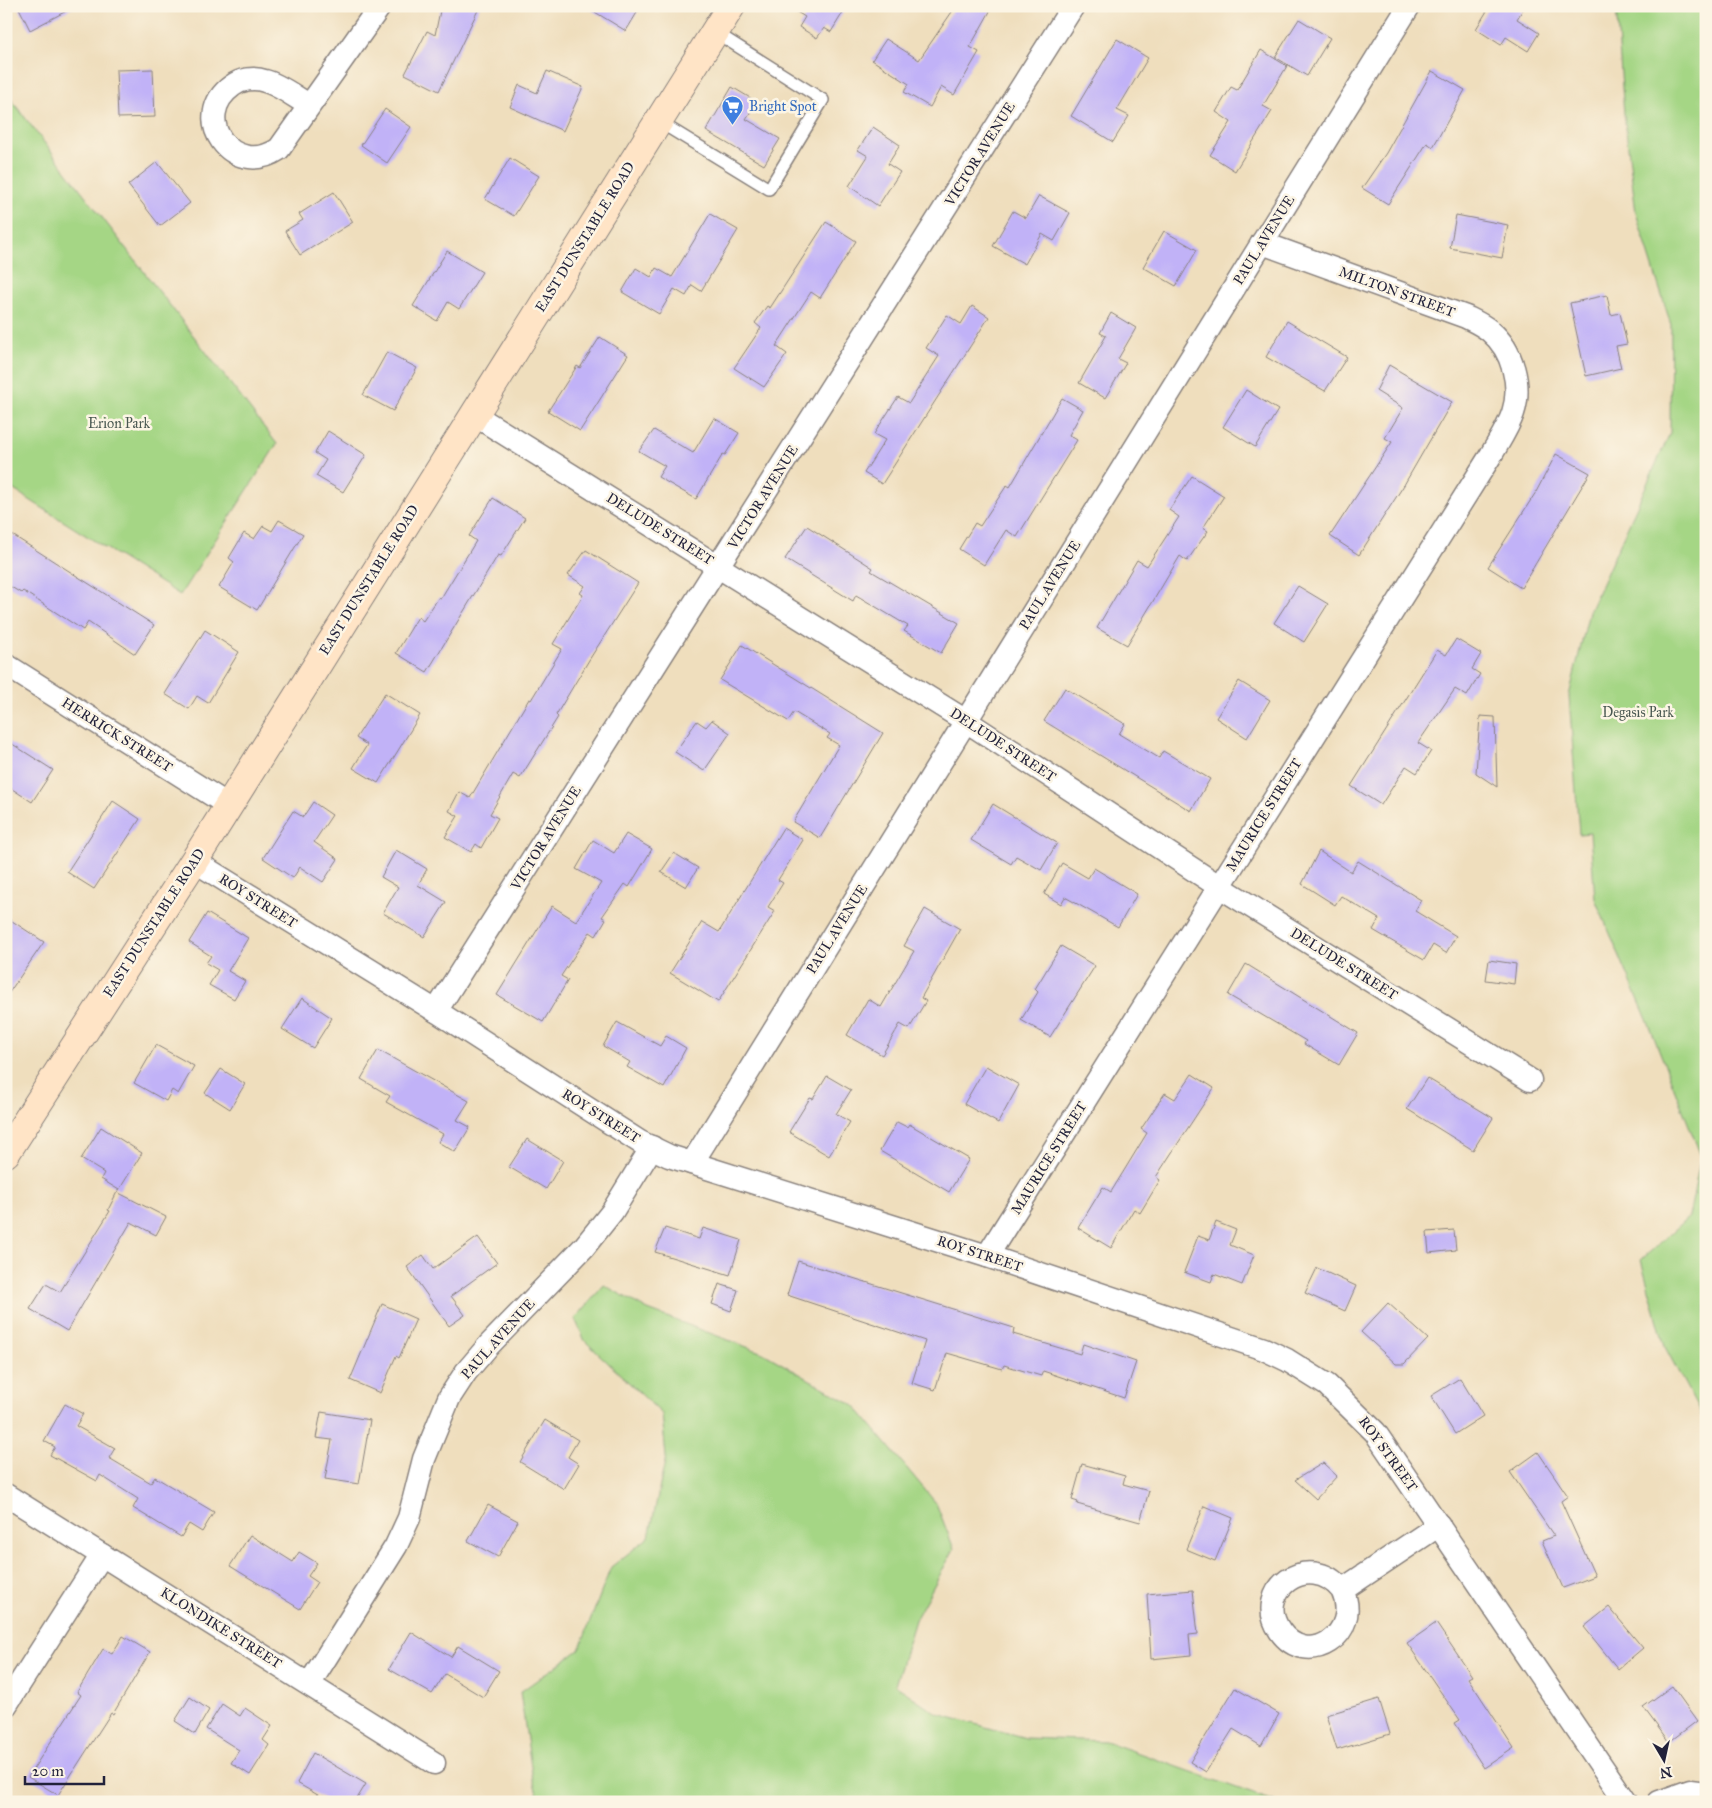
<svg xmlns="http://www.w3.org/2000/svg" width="1712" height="1808" viewBox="0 0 1712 1808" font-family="'IM FELL Great Primer',serif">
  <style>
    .green { fill: #a5d685; stroke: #647c60 }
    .building { fill: #c1b2f7 }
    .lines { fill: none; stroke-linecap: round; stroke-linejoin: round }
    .lane-casing { stroke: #88807c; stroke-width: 14 }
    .street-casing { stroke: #88807c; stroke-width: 25 }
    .secondary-casing { stroke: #88807c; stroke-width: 30 }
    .lane { stroke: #fff; stroke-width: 11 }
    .street { stroke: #fff; stroke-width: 22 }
    .secondary { stroke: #ffe4c6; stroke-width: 28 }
    .labels { text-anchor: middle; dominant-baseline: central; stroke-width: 5; stroke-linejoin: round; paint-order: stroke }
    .shop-label { font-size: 14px; fill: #366cbe; stroke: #fcf5e5; text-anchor: start }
    .street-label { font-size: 14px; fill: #22223b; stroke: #fcf5e5 }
    .park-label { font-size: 14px; fill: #495851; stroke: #fcf5e5 }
  </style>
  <rect width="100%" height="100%" fill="#fcf5e5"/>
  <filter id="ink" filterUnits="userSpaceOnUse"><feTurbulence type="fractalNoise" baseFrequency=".02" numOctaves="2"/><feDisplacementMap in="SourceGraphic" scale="10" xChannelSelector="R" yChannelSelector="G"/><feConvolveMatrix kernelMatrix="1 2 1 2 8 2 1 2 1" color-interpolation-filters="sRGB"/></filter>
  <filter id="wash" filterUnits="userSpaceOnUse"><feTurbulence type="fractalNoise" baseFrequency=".0096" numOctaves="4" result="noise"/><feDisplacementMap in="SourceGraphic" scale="20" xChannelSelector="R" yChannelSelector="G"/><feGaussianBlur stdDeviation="1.12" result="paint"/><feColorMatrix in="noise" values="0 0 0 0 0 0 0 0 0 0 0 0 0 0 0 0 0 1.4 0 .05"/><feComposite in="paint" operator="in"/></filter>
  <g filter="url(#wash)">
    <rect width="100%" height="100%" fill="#efdebd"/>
    <g class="green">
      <path d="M 1616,6 L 1706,6 L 1706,1424 L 1665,1347 L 1641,1260 L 1689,1217 L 1701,1156 L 1646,1017 L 1595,899 L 1590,833 L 1579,834 L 1569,696 L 1589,612 L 1670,433 L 1671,325 L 1636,213 L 1624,114 Z"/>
      <path d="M 6,93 L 277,444 L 180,595 L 6,485 Z"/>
      <path d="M 604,1285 L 648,1310 L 763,1353 L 854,1405 L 936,1503 L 954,1549 L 915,1620 L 895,1685 L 938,1714 L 1026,1738 L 1105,1741 L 1276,1802 L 540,1802 L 533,1780 L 520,1692 L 579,1650 L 611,1567 L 649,1537 L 666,1457 L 662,1414 L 585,1341 L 575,1319 Z"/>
    </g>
    <g id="blocks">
      <g class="building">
        <path d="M 18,6 L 76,6 L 30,30 Z"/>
        <path d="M 441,6 L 480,6 L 439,91 L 405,74 L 427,31 L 435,35 Z"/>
        <path d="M 585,6 L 641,6 L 626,31 Z"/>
        <path d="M 787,6 L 847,6 L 831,32 L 824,28 L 817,38 L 799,27 L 805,17 Z"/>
        <path d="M 956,6 L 993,6 L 970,47 L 979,52 L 954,95 L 941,87 L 930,107 L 904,92 L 909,84 L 872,60 L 886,39 L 919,60 Z"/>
        <path d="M 1490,6 L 1525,6 L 1517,19 L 1539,33 L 1528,51 L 1506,37 L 1501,45 L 1476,29 Z"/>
        <path d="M 1299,19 L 1330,38 L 1307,76 L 1275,57 Z"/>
        <path d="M 1117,39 L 1148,58 L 1117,110 L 1129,116 L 1113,142 L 1071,116 Z"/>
        <path d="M 1261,50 L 1287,66 L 1263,106 L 1272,111 L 1235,171 L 1210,155 L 1231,122 L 1216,112 L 1231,87 L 1237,90 Z"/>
        <path d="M 153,69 L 155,117 L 118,118 L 116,70 Z"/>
        <path d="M 547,71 L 583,87 L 563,131 L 510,107 L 519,85 L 537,93 Z"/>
        <path d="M 1432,71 L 1465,90 L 1433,147 L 1427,143 L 1388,204 L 1362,188 L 1386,153 Z"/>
        <path d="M 732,87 L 757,102 L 746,119 L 780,139 L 764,165 L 706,131 Z"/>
        <path d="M 385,109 L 411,127 L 387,163 L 361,145 Z"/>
        <path d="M 873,127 L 900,145 L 888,164 L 900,172 L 878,206 L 849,186 L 868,156 L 858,150 Z"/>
        <path d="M 510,158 L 539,176 L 514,216 L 485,199 Z"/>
        <path d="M 157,162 L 190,203 L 160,226 L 128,185 Z"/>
        <path d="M 334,192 L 353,222 L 300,255 L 285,231 L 303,220 L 299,214 Z"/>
        <path d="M 1039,196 L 1070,213 L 1054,241 L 1042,234 L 1025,264 L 993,246 L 1013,211 L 1026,218 Z"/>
        <path d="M 710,214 L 738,230 L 701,291 L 692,285 L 686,296 L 674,289 L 659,314 L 622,292 L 636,268 L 651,277 L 656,268 L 672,277 Z"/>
        <path d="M 1456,215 L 1508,225 L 1502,258 L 1450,248 Z"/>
        <path d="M 826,222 L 856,241 L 820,298 L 811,292 L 776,346 L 787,354 L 764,387 L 734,368 L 761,328 L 755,323 L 767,306 L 770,308 Z"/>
        <path d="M 1164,231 L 1197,250 L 1176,286 L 1143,267 Z"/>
        <path d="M 447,251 L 482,272 L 459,309 L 448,302 L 437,321 L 413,306 Z"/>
        <path d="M 1607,295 L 1611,315 L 1620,313 L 1627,344 L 1616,346 L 1621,368 L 1586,376 L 1570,303 Z"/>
        <path d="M 972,306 L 989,317 L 882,484 L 864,473 L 885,440 L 874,434 L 898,397 L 909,403 L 939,356 L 926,348 L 947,315 L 961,324 Z"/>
        <path d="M 1111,313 L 1136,328 L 1118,359 L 1126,363 L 1105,398 L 1079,383 L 1106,336 L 1100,333 Z"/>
        <path d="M 1287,321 L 1347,357 L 1325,391 L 1266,357 Z"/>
        <path d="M 600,337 L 628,355 L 580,431 L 548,411 L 577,366 L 580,368 Z"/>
        <path d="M 387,352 L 417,368 L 393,411 L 363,395 Z"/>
        <path d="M 1389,365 L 1452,402 L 1404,485 L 1359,555 L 1330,536 L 1392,442 L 1385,438 L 1403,408 L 1376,391 Z"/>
        <path d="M 1246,390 L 1278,410 L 1255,447 L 1223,427 Z"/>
        <path d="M 1062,398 L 1083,410 L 1069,435 L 1077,440 L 1017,537 L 1006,530 L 984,565 L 959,549 L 975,523 L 980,526 L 1007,485 L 1010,487 Z"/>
        <path d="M 714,418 L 739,433 L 725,455 L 723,454 L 696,499 L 658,477 L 665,466 L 639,451 L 654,430 L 693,453 Z"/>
        <path d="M 328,431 L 366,455 L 343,492 L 316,476 L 326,460 L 315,453 Z"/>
        <path d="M 1556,454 L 1590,473 L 1521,588 L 1488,567 L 1536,492 Z"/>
        <path d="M 1192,476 L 1224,496 L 1203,528 L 1208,531 L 1187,561 L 1180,556 L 1127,645 L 1097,628 L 1137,560 L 1147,566 L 1179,517 L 1169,510 Z"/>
        <path d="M 493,498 L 525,518 L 501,556 L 498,555 L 427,672 L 396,653 L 418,617 L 423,621 L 439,597 L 441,598 L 476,541 L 469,536 Z"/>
        <path d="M 279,520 L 303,534 L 257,610 L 219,587 L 234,562 L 229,558 L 244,533 L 254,539 L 263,526 L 272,531 Z"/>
        <path d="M 807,526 L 873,568 L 871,571 L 959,623 L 941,653 L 904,631 L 908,626 L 856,595 L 853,601 L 785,559 Z"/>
        <path d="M 6,531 L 154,625 L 135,654 L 88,622 L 83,630 L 23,591 L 21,593 L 6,584 Z"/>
        <path d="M 586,550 L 638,583 L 589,660 L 556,715 L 558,717 L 520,778 L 513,774 L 490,814 L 498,818 L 481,848 L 476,844 L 471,852 L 445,837 L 458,816 L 449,811 L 459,792 L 470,798 L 529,699 L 531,700 L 562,649 L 553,644 L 583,595 L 580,593 L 585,586 L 568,575 Z"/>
        <path d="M 1298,586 L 1328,604 L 1304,642 L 1274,623 Z"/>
        <path d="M 205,630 L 239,652 L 208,703 L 197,696 L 189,709 L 165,694 Z"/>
        <path d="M 1456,639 L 1481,654 L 1472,669 L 1480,674 L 1467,696 L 1455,689 L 1418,743 L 1431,751 L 1417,773 L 1406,766 L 1381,805 L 1351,786 L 1437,650 L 1446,655 Z"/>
        <path d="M 742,645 L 883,733 L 820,838 L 793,822 L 839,745 L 827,738 L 830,734 L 794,712 L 788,721 L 720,680 Z"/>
        <path d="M 1239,681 L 1270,700 L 1247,738 L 1216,718 Z"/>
        <path d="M 1065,688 L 1125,724 L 1119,734 L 1159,758 L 1163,751 L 1210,779 L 1191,811 L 1044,721 Z"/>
        <path d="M 385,693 L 420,715 L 378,783 L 353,768 L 367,745 L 356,738 Z"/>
        <path d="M 1480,716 L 1495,717 L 1497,787 L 1476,773 Z"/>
        <path d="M 712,720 L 730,733 L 704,771 L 675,752 L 697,721 L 706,727 Z"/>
        <path d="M 6,740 L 53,770 L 32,802 L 6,785 Z"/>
        <path d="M 113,801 L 140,819 L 94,889 L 67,872 Z"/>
        <path d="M 313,802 L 332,815 L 314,842 L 338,859 L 323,882 L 300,867 L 293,878 L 263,858 L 293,811 L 303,817 Z"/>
        <path d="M 993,804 L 1057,843 L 1041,870 L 1016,856 L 1011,864 L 971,840 Z"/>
        <path d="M 783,828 L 803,840 L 778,880 L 783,883 L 768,907 L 775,911 L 718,1002 L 670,973 L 702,922 L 719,932 Z"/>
        <path d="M 626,834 L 652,849 L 629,887 L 625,884 L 602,917 L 606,919 L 596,936 L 590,932 L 561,976 L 568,980 L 543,1022 L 497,995 L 552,906 L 576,921 L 601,883 L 576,869 L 593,840 L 614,853 Z"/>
        <path d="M 396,850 L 427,869 L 418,885 L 446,902 L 424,937 L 383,913 L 398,887 L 381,877 Z"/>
        <path d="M 1319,851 L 1351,872 L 1358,861 L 1421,900 L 1415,911 L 1456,936 L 1446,953 L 1433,945 L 1424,960 L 1373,930 L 1379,919 L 1341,896 L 1335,905 L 1302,884 Z"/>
        <path d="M 674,853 L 698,868 L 686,887 L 661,872 Z"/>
        <path d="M 1062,863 L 1088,878 L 1094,868 L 1137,894 L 1118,927 L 1065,897 L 1061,904 L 1044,894 Z"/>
        <path d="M 925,909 L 960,929 L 921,998 L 926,1001 L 909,1029 L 900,1024 L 882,1055 L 847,1035 L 868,999 L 881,1007 L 914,951 L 904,946 Z"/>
        <path d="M 207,913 L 248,938 L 228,971 L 245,981 L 234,999 L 209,985 L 218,970 L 206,963 L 211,956 L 189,942 Z"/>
        <path d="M 6,917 L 44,942 L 6,997 Z"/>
        <path d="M 1061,946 L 1095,966 L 1050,1037 L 1021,1020 L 1038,992 L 1035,989 Z"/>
        <path d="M 1489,960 L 1516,964 L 1514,984 L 1486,980 Z"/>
        <path d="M 1246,964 L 1358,1033 L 1339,1065 L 1304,1044 L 1306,1041 L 1228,995 Z"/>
        <path d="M 302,998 L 332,1018 L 313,1048 L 282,1029 Z"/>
        <path d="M 617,1022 L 660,1046 L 666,1036 L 686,1048 L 664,1088 L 627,1067 L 630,1062 L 603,1046 Z"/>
        <path d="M 156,1045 L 194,1066 L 178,1094 L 172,1090 L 166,1101 L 134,1083 Z"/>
        <path d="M 378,1050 L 469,1101 L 457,1120 L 470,1127 L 455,1152 L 438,1142 L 443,1134 L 386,1102 L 390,1096 L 361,1079 Z"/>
        <path d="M 986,1066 L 1019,1085 L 998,1123 L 964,1104 Z"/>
        <path d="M 221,1069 L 245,1084 L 230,1109 L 205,1093 Z"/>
        <path d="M 1192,1074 L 1214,1088 L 1156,1177 L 1160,1180 L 1140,1213 L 1134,1209 L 1111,1248 L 1078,1228 L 1103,1187 L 1111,1192 L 1147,1133 L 1141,1129 L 1165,1093 L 1175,1099 Z"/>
        <path d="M 827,1076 L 851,1090 L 836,1114 L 850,1122 L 829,1156 L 789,1132 L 810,1098 L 813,1099 Z"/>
        <path d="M 1427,1078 L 1493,1118 L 1473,1150 L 1407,1109 Z"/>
        <path d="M 897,1122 L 907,1127 L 909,1124 L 969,1159 L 949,1192 L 880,1151 Z"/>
        <path d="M 101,1127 L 142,1153 L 119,1190 L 101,1179 L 104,1173 L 81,1159 Z"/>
        <path d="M 527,1139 L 563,1161 L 546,1189 L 509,1167 Z"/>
        <path d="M 117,1192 L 166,1217 L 156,1235 L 131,1222 L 67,1331 L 30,1309 L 46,1284 L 60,1292 L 110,1211 L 108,1210 Z"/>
        <path d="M 1216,1222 L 1236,1230 L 1230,1245 L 1254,1255 L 1242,1285 L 1214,1274 L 1211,1282 L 1184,1272 L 1198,1236 L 1209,1240 Z"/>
        <path d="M 665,1228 L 699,1239 L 703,1228 L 741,1240 L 730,1275 L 655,1252 Z"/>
        <path d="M 1454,1230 L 1456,1250 L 1429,1253 L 1427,1232 Z"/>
        <path d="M 478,1237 L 497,1263 L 451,1296 L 465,1315 L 449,1326 L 407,1267 L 423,1255 L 433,1269 Z"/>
        <path d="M 798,1261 L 1014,1328 L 1013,1334 L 1080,1354 L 1083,1344 L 1136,1362 L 1124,1398 L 1043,1371 L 1041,1376 L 1004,1365 L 1002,1369 L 947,1353 L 935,1390 L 912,1383 L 925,1341 L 787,1295 Z"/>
        <path d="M 1317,1268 L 1356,1286 L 1345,1311 L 1305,1293 Z"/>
        <path d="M 719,1284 L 738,1290 L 731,1311 L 712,1304 Z"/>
        <path d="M 1388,1303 L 1428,1339 L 1404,1364 L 1396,1364 L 1361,1332 Z"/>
        <path d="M 382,1304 L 416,1319 L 399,1358 L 396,1356 L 380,1393 L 350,1380 Z"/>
        <path d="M 1460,1378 L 1483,1416 L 1455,1434 L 1431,1396 Z"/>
        <path d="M 65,1404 L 83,1414 L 76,1426 L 115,1448 L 109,1458 L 151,1483 L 155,1477 L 214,1512 L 202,1532 L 189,1524 L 181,1537 L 133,1508 L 138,1499 L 100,1475 L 97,1481 L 50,1455 L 55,1447 L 44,1441 Z"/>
        <path d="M 321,1412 L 370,1420 L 359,1484 L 325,1479 L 332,1440 L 316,1438 Z"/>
        <path d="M 545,1420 L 578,1440 L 568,1457 L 579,1464 L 564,1489 L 520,1462 Z"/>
        <path d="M 1538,1452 L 1568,1496 L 1561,1501 L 1595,1576 L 1563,1588 L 1542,1541 L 1554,1536 L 1510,1472 Z"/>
        <path d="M 1323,1463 L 1337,1476 L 1316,1499 L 1295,1480 Z"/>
        <path d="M 1082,1464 L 1125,1476 L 1123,1484 L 1149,1491 L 1140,1522 L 1077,1504 L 1078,1502 L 1072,1500 Z"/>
        <path d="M 488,1505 L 518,1521 L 498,1557 L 468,1541 Z"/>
        <path d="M 1204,1506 L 1233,1518 L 1215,1561 L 1186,1549 Z"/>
        <path d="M 250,1535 L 293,1562 L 299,1552 L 317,1563 L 308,1576 L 317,1582 L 300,1609 L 230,1566 Z"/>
        <path d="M 1193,1590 L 1198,1634 L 1189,1635 L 1191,1655 L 1151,1659 L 1147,1594 Z"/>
        <path d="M 1609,1607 L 1643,1648 L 1618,1669 L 1584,1627 Z"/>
        <path d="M 1436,1623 L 1472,1676 L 1468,1678 L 1514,1748 L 1484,1768 L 1455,1723 L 1460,1720 L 1407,1643 Z"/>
        <path d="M 411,1632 L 451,1657 L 458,1646 L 499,1671 L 483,1697 L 445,1674 L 432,1694 L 389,1669 Z"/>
        <path d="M 123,1636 L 150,1652 L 113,1714 L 111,1713 L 58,1795 L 28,1777 L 81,1695 L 77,1692 L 103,1649 L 112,1654 Z"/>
        <path d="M 1672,1686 L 1697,1721 L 1669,1742 L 1643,1707 Z"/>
        <path d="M 1235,1688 L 1279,1714 L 1261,1746 L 1233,1729 L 1206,1772 L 1190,1762 Z"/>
        <path d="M 190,1697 L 209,1710 L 195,1734 L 175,1721 Z"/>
        <path d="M 1379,1699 L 1390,1734 L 1337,1750 L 1326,1715 Z"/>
        <path d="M 222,1704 L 240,1716 L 245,1708 L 272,1726 L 263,1740 L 269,1745 L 250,1775 L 231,1763 L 239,1750 L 206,1729 Z"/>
        <path d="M 313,1753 L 366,1784 L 355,1802 L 330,1802 L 297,1783 Z"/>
      </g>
    </g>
  </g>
  <g filter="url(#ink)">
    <use href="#blocks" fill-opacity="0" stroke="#88807c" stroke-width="1"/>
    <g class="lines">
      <defs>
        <path id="lane" d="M 658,121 L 769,189 L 823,100 L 715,32"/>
        <g id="street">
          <path d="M 309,105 C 295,97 280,85 265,81 C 254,77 241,79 232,86 C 189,117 232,180 279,149 L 380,6"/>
          <path d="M 473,414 L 966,721 L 1220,887 L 1530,1080"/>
          <path d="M 6,665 L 228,805"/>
          <path d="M 194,861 L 436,1011 L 640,1142 L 669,1156 L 987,1256 L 1264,1349 L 1287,1360 L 1327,1385 L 1375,1432 L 1626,1802"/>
          <path d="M 436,1011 L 1073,6"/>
          <path d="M 692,1163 L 1409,6"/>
          <path d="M 987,1256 L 1491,455 C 1499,441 1508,428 1513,413 C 1522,386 1513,350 1490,331 C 1483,325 1474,321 1466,317 L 1262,243"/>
          <path d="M 6,1495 L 434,1763"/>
          <path d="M 1342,1590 C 1309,1549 1252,1591 1280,1631 C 1307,1670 1363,1634 1342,1590 L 1439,1525"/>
          <path d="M 310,1683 L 396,1546 L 409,1518 L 424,1459 L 449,1398 L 466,1372 L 489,1345 L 584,1247 L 612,1212 L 652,1147"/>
          <path d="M 6,1705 L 102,1555"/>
          <path d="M 1659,1802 L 1690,1791 L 1706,1793"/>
        </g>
        <path id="secondary" d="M 6,1153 L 194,861 L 731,6"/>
      </defs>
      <use href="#lane" class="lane-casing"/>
      <use href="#street" class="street-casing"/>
      <use href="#secondary" class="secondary-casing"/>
      <use href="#lane" class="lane"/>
      <use href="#street" class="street"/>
      <use href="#secondary" class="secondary"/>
    </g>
  </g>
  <defs>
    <symbol id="supermarket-pin" viewBox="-11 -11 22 30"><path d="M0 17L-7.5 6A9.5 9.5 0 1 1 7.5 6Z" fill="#3f7fe0" stroke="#fcf5e5"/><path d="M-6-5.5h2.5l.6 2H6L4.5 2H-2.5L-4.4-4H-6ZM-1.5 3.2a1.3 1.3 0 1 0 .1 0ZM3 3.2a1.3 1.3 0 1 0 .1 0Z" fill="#fff"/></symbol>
  </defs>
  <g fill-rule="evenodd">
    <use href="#supermarket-pin" x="720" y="94" width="25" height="34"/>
  </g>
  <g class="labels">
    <g class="shop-label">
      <text x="749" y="106">Bright Spot</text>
    </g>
    <g class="street-label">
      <text transform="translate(980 154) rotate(-58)">VICTOR AVENUE</text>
      <text transform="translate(585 237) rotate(-58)">EAST DUNSTABLE ROAD</text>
      <text transform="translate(1264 240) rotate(-58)">PAUL AVENUE</text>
      <text transform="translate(1397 292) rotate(20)">MILTON STREET</text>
      <text transform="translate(763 497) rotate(-58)">VICTOR AVENUE</text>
      <text transform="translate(660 529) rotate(32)">DELUDE STREET</text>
      <text transform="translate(369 580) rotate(-58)">EAST DUNSTABLE ROAD</text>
      <text transform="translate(1050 585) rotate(-58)">PAUL AVENUE</text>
      <text transform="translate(117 735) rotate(32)">HERRICK STREET</text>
      <text transform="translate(1003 745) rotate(33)">DELUDE STREET</text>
      <text transform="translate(1264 815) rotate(-58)">MAURICE STREET</text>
      <text transform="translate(546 838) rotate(-58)">VICTOR AVENUE</text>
      <text transform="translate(258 901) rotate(32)">ROY STREET</text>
      <text transform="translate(154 923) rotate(-57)">EAST DUNSTABLE ROAD</text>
      <text transform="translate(837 929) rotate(-58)">PAUL AVENUE</text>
      <text transform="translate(1344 964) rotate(32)">DELUDE STREET</text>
      <text transform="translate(601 1116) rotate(32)">ROY STREET</text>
      <text transform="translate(1049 1158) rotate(-58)">MAURICE STREET</text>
      <text transform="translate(980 1254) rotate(18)">ROY STREET</text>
      <text transform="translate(498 1339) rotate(-48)">PAUL AVENUE</text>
      <text transform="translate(1388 1454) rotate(54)">ROY STREET</text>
      <text transform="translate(221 1628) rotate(32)">KLONDIKE STREET</text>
    </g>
    <g class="park-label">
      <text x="119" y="423">Erion Park</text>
      <text x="1638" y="712">Degasis Park</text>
    </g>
  </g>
  <rect width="1712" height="1808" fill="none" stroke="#fcf5e5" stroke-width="25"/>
  <g transform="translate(1664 1760) rotate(171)" stroke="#fcf5e5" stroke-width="4" paint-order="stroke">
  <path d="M0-4L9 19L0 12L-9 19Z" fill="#22223b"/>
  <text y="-8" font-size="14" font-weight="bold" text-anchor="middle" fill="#22223b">N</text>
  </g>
  <path d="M25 1776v8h79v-8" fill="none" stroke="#22223b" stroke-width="2.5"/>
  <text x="32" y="1776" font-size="15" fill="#22223b" stroke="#fcf5e5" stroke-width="4" paint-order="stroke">20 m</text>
</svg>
